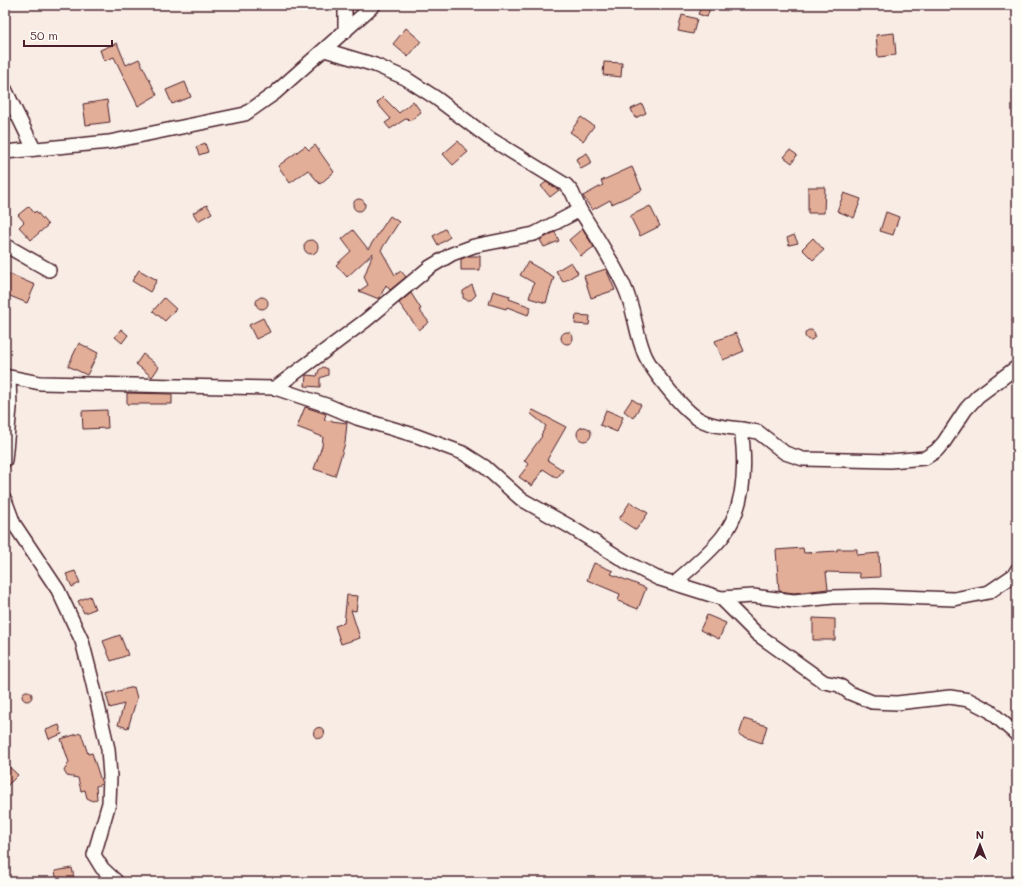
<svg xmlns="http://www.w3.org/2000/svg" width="1022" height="887" viewBox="0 0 1022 887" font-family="Mali,sans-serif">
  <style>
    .building { fill: #e3ae98; stroke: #4a1f2b }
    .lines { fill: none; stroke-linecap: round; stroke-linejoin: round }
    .minor-casing { stroke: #4a1f2b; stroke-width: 16 }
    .minor { stroke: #fdfcf7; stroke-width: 13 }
  </style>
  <rect width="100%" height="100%" fill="#f8ece4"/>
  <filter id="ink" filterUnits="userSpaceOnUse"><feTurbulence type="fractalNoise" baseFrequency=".025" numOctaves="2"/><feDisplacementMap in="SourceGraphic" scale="8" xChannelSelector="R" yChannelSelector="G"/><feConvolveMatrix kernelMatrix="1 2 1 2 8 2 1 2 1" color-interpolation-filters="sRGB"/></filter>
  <g filter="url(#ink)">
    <g class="building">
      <path d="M 702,5 L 711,5 L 707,17 L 698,14 Z"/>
      <path d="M 682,15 L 697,19 L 693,34 L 678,31 Z"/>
      <path d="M 406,28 L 421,41 L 408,57 L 393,44 Z"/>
      <path d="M 894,33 L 896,55 L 878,57 L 876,35 Z"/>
      <path d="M 117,43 L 126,65 L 139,59 L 157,95 L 138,106 L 114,57 L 104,61 L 100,50 Z"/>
      <path d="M 604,62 L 622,63 L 621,77 L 603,75 Z"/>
      <path d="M 185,82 L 191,97 L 172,104 L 166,90 Z"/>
      <path d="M 383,97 L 399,113 L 413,101 L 421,112 L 410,121 L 407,118 L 390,129 L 385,123 L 391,119 L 377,103 Z"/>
      <path d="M 107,100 L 110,122 L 86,125 L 83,104 Z"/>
      <path d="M 642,104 L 646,113 L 635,118 L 631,109 Z"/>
      <path d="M 581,117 L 594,126 L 583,141 L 570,132 Z"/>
      <path d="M 458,141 L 468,152 L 453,165 L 443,154 Z"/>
      <path d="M 205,143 L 208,152 L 199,155 L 196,147 Z"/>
      <path d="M 315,145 L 334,172 L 320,184 L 308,170 L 290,183 L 278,166 L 305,146 L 309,150 Z"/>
      <path d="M 790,150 L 797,155 L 792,163 L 784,157 Z"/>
      <path d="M 587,153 L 592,163 L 581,169 L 576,159 Z"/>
      <path d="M 632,167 L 642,190 L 612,204 L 610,200 L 592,210 L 583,196 L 603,185 L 601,181 Z"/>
      <path d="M 546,182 L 559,190 L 550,197 L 541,186 Z"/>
      <path d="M 808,187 L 825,187 L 824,213 L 808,213 Z"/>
      <path d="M 844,193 L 861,199 L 854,218 L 837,211 Z"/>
      <circle cx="359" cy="205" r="6"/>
      <path d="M 207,205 L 212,213 L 198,221 L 193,213 Z"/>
      <path d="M 29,206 L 34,213 L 36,211 L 48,225 L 31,240 L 19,227 L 24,222 L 18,215 Z"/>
      <path d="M 650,206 L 660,226 L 640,236 L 630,216 Z"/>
      <path d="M 886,212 L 899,217 L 893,235 L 880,231 Z"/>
      <path d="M 390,216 L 399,222 L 381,250 L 395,275 L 401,271 L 406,277 L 390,290 L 386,285 L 379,299 L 359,291 L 368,285 L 364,277 L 373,253 L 347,277 L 336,265 L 351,251 L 342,239 L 353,230 L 368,249 Z"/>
      <path d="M 445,229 L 450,237 L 438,245 L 433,236 Z"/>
      <path d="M 582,229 L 594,247 L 581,256 L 569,240 Z"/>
      <path d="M 555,232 L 559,241 L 544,247 L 540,240 Z"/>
      <path d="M 794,235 L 798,243 L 789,245 L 787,238 Z"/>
      <path d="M 813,238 L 824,250 L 813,260 L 802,249 Z"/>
      <circle cx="311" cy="247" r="7"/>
      <path d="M 469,256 L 480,256 L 480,270 L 461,270 L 461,259 Z"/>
      <path d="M 528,262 L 554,277 L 546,303 L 529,298 L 534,283 L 520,275 Z"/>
      <path d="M 571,262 L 578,273 L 563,282 L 556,271 Z"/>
      <path d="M 606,269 L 615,290 L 591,298 L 584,276 Z"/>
      <path d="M 139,270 L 157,280 L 150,292 L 132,281 Z"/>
      <path d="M 5,272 L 35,285 L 27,303 L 5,294 Z"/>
      <path d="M 472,285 L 476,295 L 471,300 L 467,300 L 463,298 L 463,291 Z"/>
      <path d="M 493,291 L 510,296 L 509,299 L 531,307 L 528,315 L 507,307 L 506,309 L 489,304 Z"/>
      <path d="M 411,293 L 421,309 L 419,310 L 429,322 L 419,330 L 399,303 Z"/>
      <circle cx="262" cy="303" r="6"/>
      <path d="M 164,298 L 176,309 L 165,321 L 153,311 Z"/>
      <path d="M 576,315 L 590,316 L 589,325 L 575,324 Z"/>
      <path d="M 263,318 L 270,332 L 256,339 L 249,325 Z"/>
      <path d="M 121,329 L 128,335 L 122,343 L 115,337 Z"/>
      <circle cx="810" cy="335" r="5"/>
      <circle cx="567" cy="338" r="6"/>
      <path d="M 736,333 L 744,351 L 723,360 L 715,341 Z"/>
      <path d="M 79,343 L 98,353 L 87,375 L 68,366 Z"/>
      <path d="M 143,354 L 159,367 L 152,377 L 136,364 Z"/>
      <path d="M 323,367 L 328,369 L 328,375 L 320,378 L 320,387 L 305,386 L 306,375 L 317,376 L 319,370 Z"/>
      <path d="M 127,393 L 172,394 L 172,404 L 127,404 Z"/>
      <path d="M 632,399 L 641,405 L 633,418 L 624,411 Z"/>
      <path d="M 305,407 L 326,414 L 324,420 L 347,423 L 345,443 L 335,476 L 314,469 L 322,446 L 323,437 L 297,427 Z"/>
      <path d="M 107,410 L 108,428 L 83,429 L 82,411 Z"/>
      <path d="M 533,410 L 566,427 L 547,460 L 563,470 L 557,478 L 543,469 L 532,486 L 519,477 L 529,464 L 524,461 L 542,436 L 541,435 L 546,426 L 530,413 Z"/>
      <path d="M 606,410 L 623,417 L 617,432 L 600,425 Z"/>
      <circle cx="584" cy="434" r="7"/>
      <path d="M 630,502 L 648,513 L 636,530 L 619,519 Z"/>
      <path d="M 803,548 L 804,553 L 837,551 L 837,549 L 857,549 L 857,555 L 879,553 L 880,577 L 860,578 L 859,573 L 826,572 L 828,589 L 794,593 L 779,591 L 776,550 Z"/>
      <path d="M 594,563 L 613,571 L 611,574 L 646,588 L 638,609 L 618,601 L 620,594 L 587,580 Z"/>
      <path d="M 75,571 L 80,583 L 72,587 L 66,574 Z"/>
      <path d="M 347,595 L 358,596 L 356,611 L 351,610 L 360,638 L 341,644 L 335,626 L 344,623 Z"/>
      <path d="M 90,596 L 95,609 L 84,613 L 78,601 Z"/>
      <path d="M 707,615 L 726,623 L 719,639 L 700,630 Z"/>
      <path d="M 813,618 L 835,619 L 835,640 L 813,640 Z"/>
      <path d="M 120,635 L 128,655 L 111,661 L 103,641 Z"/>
      <path d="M 134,687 L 137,698 L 128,728 L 118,725 L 124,704 L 110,708 L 106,694 Z"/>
      <circle cx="27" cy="696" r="5"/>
      <path d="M 744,719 L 767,726 L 762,743 L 739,735 Z"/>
      <path d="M 59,725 L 62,734 L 49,739 L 46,730 Z"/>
      <circle cx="319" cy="733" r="5.5"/>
      <path d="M 81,733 L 88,754 L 92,753 L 102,784 L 96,786 L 97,799 L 93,801 L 87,798 L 85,790 L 81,791 L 78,778 L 67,776 L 64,771 L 69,762 L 61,739 Z"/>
      <path d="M 5,763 L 18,775 L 5,788 Z"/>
      <path d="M 72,868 L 75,882 L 57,882 L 55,871 Z"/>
    </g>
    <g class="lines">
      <defs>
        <g id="minor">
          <path d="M 345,5 L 345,32"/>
          <path d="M 325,50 L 375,65 L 405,78 L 436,98 L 489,138 L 566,185 L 572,192 L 580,210"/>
          <path d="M 5,89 L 34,149"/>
          <path d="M 5,152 L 109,142 L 245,114 L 275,93 L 374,5"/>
          <path d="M 5,245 L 49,270"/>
          <path d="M 5,376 L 40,383 L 275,388 L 365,321 L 430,267 L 452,254 L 474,246 L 534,234 L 580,210 C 595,234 612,260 624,286 C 634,307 635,329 643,350 C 648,367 682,408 697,418 C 710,426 727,427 741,429 C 746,464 746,506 723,536 C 710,553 691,568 674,583"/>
          <path d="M 275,388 L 329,406 L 357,418 L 417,436 L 463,453 L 485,467 L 521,499 L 569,526 L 628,563 L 657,578 L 721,598 L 753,596 L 794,601 L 833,597 L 875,596 L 954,599 L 989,592 L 1014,575 L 1017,570"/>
          <path d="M 741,429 L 758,432 L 785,453 L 803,459 L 890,461 L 925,458 L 936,451 L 944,442 L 966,409 L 978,396 L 1017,367"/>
          <path d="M 5,460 L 10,408 L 9,378"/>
          <path d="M 5,500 L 14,524 L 58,590 L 82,641 L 92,680 L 108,749 L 110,776 L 109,803 L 94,855 L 102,868 L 117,882"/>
          <path d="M 721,598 L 757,634 L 824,682 L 839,685 L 850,693 L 872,702 L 897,703 L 950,697 L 969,700 L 990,711 L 1017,735"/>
        </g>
      </defs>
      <use href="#minor" class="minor-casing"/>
      <use href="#minor" class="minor"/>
    </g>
  </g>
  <rect width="1022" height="887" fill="none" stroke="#fdfcf7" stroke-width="20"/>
  <rect x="10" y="10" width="1002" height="867" fill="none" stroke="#4a1f2b" stroke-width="1.5" filter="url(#ink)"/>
  <g transform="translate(980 845)" stroke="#fdfcf7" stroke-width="3" paint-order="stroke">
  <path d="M0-3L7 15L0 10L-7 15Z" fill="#4a1f2b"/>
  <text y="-6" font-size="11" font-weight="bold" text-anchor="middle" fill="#4a1f2b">N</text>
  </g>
  <path d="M24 40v6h88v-6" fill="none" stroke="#4a1f2b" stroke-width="2"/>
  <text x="30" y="40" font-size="12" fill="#4a1f2b" stroke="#fdfcf7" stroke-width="3" paint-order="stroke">50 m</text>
</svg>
